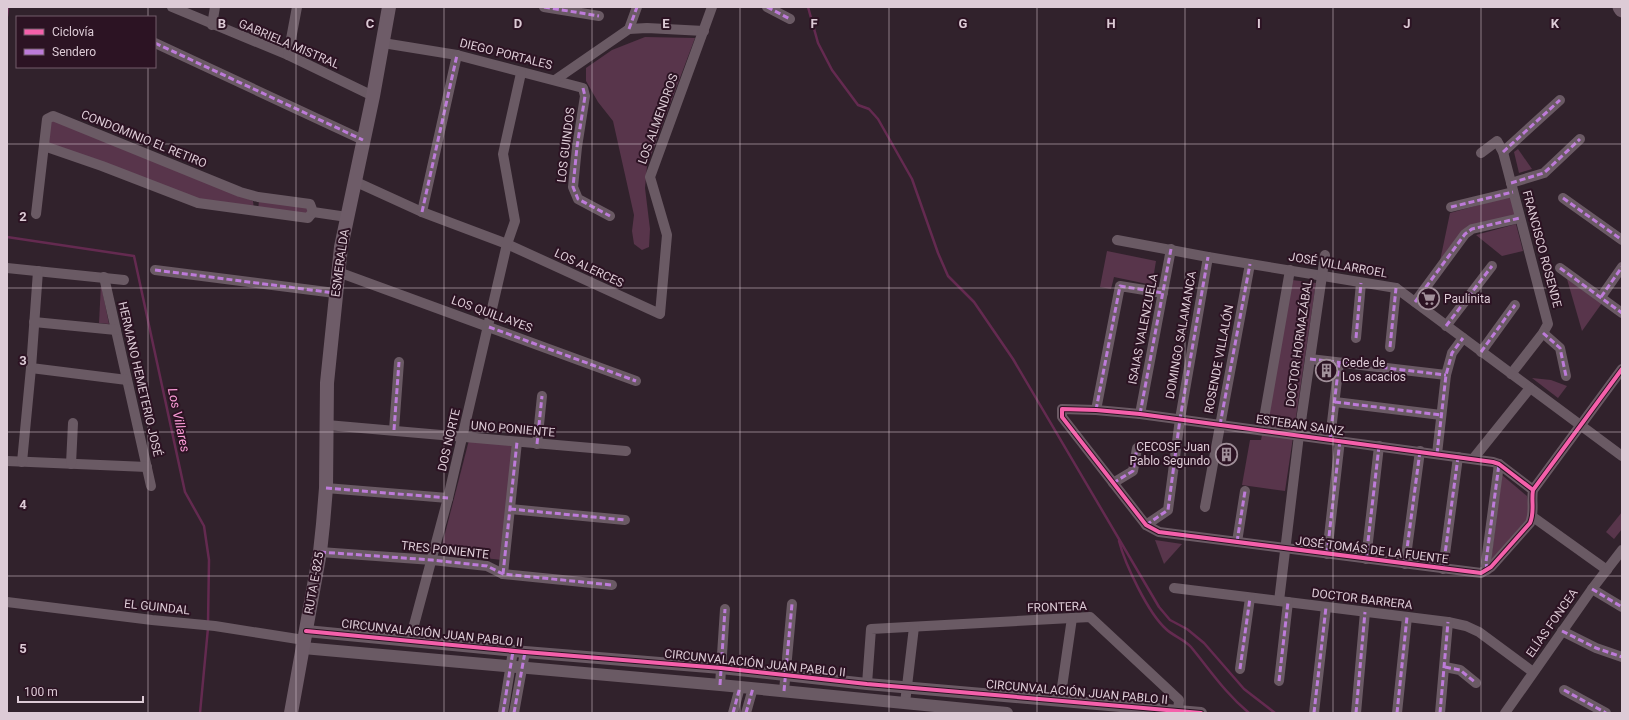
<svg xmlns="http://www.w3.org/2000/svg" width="1629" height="720" viewBox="0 0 1629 720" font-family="Roboto,sans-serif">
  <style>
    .green { fill: #58354b }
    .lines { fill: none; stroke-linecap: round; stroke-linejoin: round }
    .stream { stroke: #642a50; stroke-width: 2.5 }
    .minor { stroke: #6a5a64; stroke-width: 10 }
    .tertiary { stroke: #6a5a64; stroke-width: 12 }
    .secondary { stroke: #6e5c68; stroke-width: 14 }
    .primary { stroke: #6d5966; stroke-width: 15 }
    .quiet { stroke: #bd7bd9; stroke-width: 3; stroke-dasharray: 6 3; stroke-linecap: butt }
    .cycleway-casing { stroke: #2c1323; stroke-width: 6 }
    .cycleway { stroke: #f560ab; stroke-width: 4 }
    .grid { fill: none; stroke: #ddcbd6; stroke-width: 1; stroke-opacity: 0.55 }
    .labels { text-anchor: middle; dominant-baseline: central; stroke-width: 4; stroke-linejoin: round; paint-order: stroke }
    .street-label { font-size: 12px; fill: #ddcbd6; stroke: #2c1323 }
    .poi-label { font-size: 12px; fill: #ddcbd6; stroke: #2c1323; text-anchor: start }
    .water-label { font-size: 13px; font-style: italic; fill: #fa9bd6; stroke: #2c1323 }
    .grid-label { font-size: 13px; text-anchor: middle; font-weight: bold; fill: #ddcbd6; stroke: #2c1323; stroke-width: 4; stroke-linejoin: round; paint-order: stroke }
  </style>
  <rect width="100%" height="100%" fill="#31222c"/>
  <g class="green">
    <path d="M 645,37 L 695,38 L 647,166 L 645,188 L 650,229 L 649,247 L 642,250 L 634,244 L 632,231 L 634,215 L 613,121 L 598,102 L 586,81 L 586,68 L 612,50 Z"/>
    <path d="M 53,120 L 253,201 L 254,210 L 196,201 L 47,143 L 49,123 Z"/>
    <path d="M 1518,149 L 1532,169 L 1519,173 L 1514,152 Z"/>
    <path d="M 1511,196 L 1515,216 L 1469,227 L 1440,261 L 1450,213 Z"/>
    <path d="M 259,200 L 309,205 L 306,217 L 258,212 Z"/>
    <path d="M 1516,224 L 1523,251 L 1502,256 L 1476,235 Z"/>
    <path d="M 1107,251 L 1156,261 L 1152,285 L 1114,277 L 1111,289 L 1100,287 Z"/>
    <path d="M 1567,279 L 1602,303 L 1582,331 Z"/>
    <path d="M 1292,280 L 1316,283 L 1285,491 L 1242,485 L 1250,440 L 1261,440 Z"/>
    <path d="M 101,284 L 109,324 L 99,323 Z"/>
    <path d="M 1532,378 L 1551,380 L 1567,386 L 1558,398 Z"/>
    <path d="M 469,440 L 515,445 L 502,560 L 440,553 Z"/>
    <path d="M 1502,475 L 1527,496 L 1530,516 L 1491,560 Z"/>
    <path d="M 1622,512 L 1622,529 L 1614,539 L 1606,532 Z"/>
    <path d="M 1155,540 L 1182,544 L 1164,564 Z"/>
  </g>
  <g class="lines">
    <g class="stream">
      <path d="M 808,7 L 818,43 L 832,70 L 858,105 L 869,109 L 878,119 L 912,179 L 938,253 L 948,276 L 974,302 L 1013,359 L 1159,607 L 1170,620 L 1187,629 L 1204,643 L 1244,689 L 1275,713"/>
      <path d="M 7,16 L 8,7"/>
      <path d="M 7,237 L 134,256 L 185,492 L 204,526 L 209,560 L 208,623"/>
      <path d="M 1119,541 C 1125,564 1148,613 1166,629 C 1173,636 1184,639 1191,647 C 1210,670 1225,693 1249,713"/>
      <path d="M 200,713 L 208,628"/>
    </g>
    <g class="minor">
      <path d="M 172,7 L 288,55 L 373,96"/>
      <path d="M 544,7 L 599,16"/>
      <path d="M 767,7 L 790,19"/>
      <path d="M 212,25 L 215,7"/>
      <path d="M 629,29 L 637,7"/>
      <path d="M 155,43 L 363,140"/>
      <path d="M 383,43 L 457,55 L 583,88 L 585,96 L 577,147 L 573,187 L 578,199 L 610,216"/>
      <path d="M 288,55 L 297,7"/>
      <path d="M 555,80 L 629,29 L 647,28 L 704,31"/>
      <path d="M 44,146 L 102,166 L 198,203 L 308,218 L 313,212"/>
      <path d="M 1503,152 L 1560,100"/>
      <path d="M 1481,153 L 1497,141 L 1503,152 L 1548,324 L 1543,333 L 1511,374"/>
      <path d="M 354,181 L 422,212 L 507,244 L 660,314 L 667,235 L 650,177 L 712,7"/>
      <path d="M 1511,183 L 1544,173 L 1580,139"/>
      <path d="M 1563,198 L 1622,240"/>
      <path d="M 1451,207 L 1513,192"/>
      <path d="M 422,212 L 457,55"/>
      <path d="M 36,214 L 47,119 L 53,116 L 240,192 L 258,197 L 310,204 L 313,212 L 347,217"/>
      <path d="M 1117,240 L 1208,257 L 1396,288 L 1622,456"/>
      <path d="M 7,268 L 124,280"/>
      <path d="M 1560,268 L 1622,313"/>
      <path d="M 155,270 L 335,293"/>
      <path d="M 338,272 L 636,381"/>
      <path d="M 104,277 L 151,486"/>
      <path d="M 1601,297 L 1622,267"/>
      <path d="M 1415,302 L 1465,234 L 1472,229 L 1520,218"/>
      <path d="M 34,322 L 116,330"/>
      <path d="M 1446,326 L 1492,266"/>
      <path d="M 1543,333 L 1560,348 L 1566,376"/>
      <path d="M 1356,338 L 1361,283"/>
      <path d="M 1390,347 L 1396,288"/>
      <path d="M 1481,352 L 1515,305"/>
      <path d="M 1310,359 L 1446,375"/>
      <path d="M 31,368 L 127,380"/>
      <path d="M 1335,402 L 1441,415"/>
      <path d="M 1096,410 L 1120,286 L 1163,293"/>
      <path d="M 1140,414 L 1171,249"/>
      <path d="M 327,425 L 626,451"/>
      <path d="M 394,430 L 399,362"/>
      <path d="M 1262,430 L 1290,270"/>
      <path d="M 1330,439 L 1339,363"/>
      <path d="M 537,444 L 542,396"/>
      <path d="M 1437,454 L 1446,375 L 1452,353 L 1463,338"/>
      <path d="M 1473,459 L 1530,388"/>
      <path d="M 7,461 L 147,467"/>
      <path d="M 22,462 L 31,368 L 38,271"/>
      <path d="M 71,464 L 73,423"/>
      <path d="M 1113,483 L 1133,471 L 1137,448"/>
      <path d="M 326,488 L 448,498"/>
      <path d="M 1533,490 L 1499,464 L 1493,462 L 1140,414 L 1096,410 L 1062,409 L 1062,417 L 1146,525 L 1159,532 L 1481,573 L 1491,567 L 1530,523 C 1535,512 1531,501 1533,490 L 1622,369"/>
      <path d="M 1205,507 L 1250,264"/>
      <path d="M 510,509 L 625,520"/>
      <path d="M 1533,517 L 1607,570"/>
      <path d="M 1146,525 L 1168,510 L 1180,419 L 1208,257"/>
      <path d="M 1237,542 L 1245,491"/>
      <path d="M 320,552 L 432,560 L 487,566 L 503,574 L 612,585"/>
      <path d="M 1327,554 L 1340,440"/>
      <path d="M 1366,559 L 1379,446"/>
      <path d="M 1405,564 L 1420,451"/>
      <path d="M 1443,569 L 1458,457"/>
      <path d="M 1487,570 L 1486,562 L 1499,464"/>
      <path d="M 503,574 L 517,442"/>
      <path d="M 1174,588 L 1448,622 L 1466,626 L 1479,632 L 1533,672"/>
      <path d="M 1592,589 L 1622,607"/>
      <path d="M 1279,601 L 1299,435 L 1325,255"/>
      <path d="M 7,602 L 152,620 L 215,626 L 304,640"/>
      <path d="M 1562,631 L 1596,648 L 1622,657"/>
      <path d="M 410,640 L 448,498 L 507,244 L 515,221 L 503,154 L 521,73"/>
      <path d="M 1445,667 L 1460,670 L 1476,683"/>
      <path d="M 1240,669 L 1250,598"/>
      <path d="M 1279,681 L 1288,602"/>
      <path d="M 867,684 L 871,629 L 1090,617 L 1179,700 L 1178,713"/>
      <path d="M 720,685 L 725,609"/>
      <path d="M 1564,690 L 1606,713"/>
      <path d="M 784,691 L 792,604"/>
      <path d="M 1060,701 L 1072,618"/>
      <path d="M 905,703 L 914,627"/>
      <path d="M 503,713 L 513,651"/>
      <path d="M 514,713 L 525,652"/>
      <path d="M 733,713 L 740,687"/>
      <path d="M 746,713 L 753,688"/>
      <path d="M 1314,713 L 1326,607"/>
      <path d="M 1356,713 L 1365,612"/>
      <path d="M 1397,713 L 1407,617"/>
      <path d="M 1440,713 L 1448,622"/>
      <path d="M 1505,713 L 1592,589 L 1622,550"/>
    </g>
    <g class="tertiary">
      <path d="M 306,631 L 525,652 L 721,668 L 867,684 L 1201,713"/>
      <path d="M 303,648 L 720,685 L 1007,713"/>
    </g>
    <path class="secondary" d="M 291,713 L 320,552 L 323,524 L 326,488 L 327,383 L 341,247 L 373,96 L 389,7"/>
    <path class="primary" d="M 1620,7 L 1622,10"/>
    <g class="quiet">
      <path d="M 544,7 L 599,16"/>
      <path d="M 767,7 L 790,19"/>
      <path d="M 629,29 L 637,7"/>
      <path d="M 155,43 L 363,140"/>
      <path d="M 583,88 L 585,96 L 577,147 L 573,187 L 578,199 L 610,216"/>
      <path d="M 1503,152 L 1560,100"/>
      <path d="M 1511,183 L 1544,173 L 1580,139"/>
      <path d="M 1563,198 L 1622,240"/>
      <path d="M 1451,207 L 1513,192"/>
      <path d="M 422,212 L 457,55"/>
      <path d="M 1560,268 L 1622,313"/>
      <path d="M 155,270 L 335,293"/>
      <path d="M 1601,297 L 1622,267"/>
      <path d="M 1415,302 L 1465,234 L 1472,229 L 1520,218"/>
      <path d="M 1446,326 L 1492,266"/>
      <path d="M 489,327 L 636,381"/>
      <path d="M 1543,333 L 1560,348 L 1566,376"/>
      <path d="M 1356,338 L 1361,283"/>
      <path d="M 1390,347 L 1396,288"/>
      <path d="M 1481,352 L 1515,305"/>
      <path d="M 1310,359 L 1446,375"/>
      <path d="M 1335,402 L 1441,415"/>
      <path d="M 1096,410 L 1120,286 L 1163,293"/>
      <path d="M 1140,414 L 1171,249"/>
      <path d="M 1220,425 L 1250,264"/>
      <path d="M 394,430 L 399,362"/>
      <path d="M 1330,439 L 1339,363"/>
      <path d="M 537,444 L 542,396"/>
      <path d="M 1437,454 L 1446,375 L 1452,353 L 1463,338"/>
      <path d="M 1113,483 L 1133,471 L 1137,448"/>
      <path d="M 326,488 L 448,498"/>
      <path d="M 510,509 L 625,520"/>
      <path d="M 1146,525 L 1168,510 L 1180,419 L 1208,257"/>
      <path d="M 1237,542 L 1245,491"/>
      <path d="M 320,552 L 432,560 L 487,566 L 503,574 L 612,585"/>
      <path d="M 1327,554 L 1340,440"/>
      <path d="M 1366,559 L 1379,446"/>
      <path d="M 1405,564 L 1420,451"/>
      <path d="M 1443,569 L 1458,457"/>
      <path d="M 1487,570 L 1486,562 L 1499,464"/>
      <path d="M 503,574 L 517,442"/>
      <path d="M 1592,589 L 1622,607"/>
      <path d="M 1562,631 L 1596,648 L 1622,657"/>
      <path d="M 1445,667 L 1460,670 L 1476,683"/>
      <path d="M 1240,669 L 1250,598"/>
      <path d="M 1279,681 L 1288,602"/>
      <path d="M 720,685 L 725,609"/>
      <path d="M 1564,690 L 1606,713"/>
      <path d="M 784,691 L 792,604"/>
      <path d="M 503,713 L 513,651"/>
      <path d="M 514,713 L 525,652"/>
      <path d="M 733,713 L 740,687"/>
      <path d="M 746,713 L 753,688"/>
      <path d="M 1314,713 L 1326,607"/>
      <path d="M 1356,713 L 1365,612"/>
      <path d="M 1397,713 L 1407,617"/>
      <path d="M 1440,713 L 1448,622"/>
    </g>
    <defs>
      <g id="cycleway">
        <path d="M 1533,490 L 1499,464 L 1493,462 L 1140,414 L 1096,410 L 1062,409 L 1062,417 L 1146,525 L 1159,532 L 1481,573 L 1491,567 L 1530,523 C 1535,512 1531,501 1533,490 L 1622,369"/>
        <path d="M 306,631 L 525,652 L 721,668 L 867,684 L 1201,713"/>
      </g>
    </defs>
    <use href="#cycleway" class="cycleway-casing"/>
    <use href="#cycleway" class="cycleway"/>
  </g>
  <path class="grid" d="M 148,7 L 148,17M 296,7 L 296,713M 444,7 L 444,713M 592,7 L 592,713M 740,7 L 740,713M 889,7 L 889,713M 1037,7 L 1037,713M 1185,7 L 1185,713M 1333,7 L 1333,713M 1481,7 L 1481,713M 148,67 L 148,713M 7,144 L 1622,144M 7,288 L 1622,288M 7,432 L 1622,432M 7,576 L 1622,576"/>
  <defs>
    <symbol id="supermarket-ring" viewBox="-11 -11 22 22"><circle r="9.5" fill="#2c1323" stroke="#a1909a" stroke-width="1.5"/><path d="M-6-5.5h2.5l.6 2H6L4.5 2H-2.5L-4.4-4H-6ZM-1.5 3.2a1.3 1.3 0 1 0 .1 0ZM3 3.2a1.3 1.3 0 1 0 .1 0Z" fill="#a1909a"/></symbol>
    <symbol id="building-ring" viewBox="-11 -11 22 22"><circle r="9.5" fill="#2c1323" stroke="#a1909a" stroke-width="1.5"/><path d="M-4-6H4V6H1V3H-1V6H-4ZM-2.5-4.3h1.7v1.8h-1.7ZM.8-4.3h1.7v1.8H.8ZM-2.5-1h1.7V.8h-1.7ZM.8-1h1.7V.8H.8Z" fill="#a1909a"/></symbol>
  </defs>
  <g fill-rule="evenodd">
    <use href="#supermarket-ring" x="1416" y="286" width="25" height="25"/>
    <use href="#building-ring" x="1314" y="358" width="25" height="25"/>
    <use href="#building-ring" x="1214" y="442" width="25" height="25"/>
  </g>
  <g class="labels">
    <g class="street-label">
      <text transform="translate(289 44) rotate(23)">GABRIELA MISTRAL</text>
      <text transform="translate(506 54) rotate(14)">DIEGO PORTALES</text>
      <text transform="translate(658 119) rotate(-70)">LOS ALMENDROS</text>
      <text transform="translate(144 139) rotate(22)">CONDOMINIO EL RETIRO</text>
      <text transform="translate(566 145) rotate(-83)">LOS GUINDOS</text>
      <text transform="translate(1542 249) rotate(75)">FRANCISCO ROSENDE</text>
      <text transform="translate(340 263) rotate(-82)">ESMERALDA</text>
      <text transform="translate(1338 265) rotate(10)">JOSÉ VILLARROEL</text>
      <text transform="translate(589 268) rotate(25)">LOS ALERCES</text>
      <text transform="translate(492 314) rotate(20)">LOS QUILLAYES</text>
      <text transform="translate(1143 329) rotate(-79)">ISAIAS VALENZUELA</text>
      <text transform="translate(1181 335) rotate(-80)">DOMINGO SALAMANCA</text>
      <text transform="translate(1299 343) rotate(-82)">DOCTOR HORMAZÁBAL</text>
      <text transform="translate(1219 359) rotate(-79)">ROSENDE VILLALÓN</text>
      <text transform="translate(140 379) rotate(77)">HERMANO HEMETERIO JOSÉ</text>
      <text transform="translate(1300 425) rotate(8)">ESTEBAN SAINZ</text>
      <text transform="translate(513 429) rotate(5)">UNO PONIENTE</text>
      <text transform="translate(449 440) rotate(-77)">DOS NORTE</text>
      <text transform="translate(445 550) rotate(6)">TRES PONIENTE</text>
      <text transform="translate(1372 550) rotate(7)">JOSÉ TOMÁS DE LA FUENTE</text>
      <text transform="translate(314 583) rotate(-80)">RUTA E-825</text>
      <text transform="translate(1362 599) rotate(7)">DOCTOR BARRERA</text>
      <text transform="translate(157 607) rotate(6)">EL GUINDAL</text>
      <text transform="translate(1057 607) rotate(-2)">FRONTERA</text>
      <text transform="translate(1552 623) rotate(-55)">ELÍAS FONCEA</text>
      <text transform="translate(432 633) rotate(6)">CIRCUNVALACIÓN JUAN PABLO II</text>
      <text transform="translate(755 663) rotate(6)">CIRCUNVALACIÓN JUAN PABLO II</text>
      <text transform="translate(1077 692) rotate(5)">CIRCUNVALACIÓN JUAN PABLO II</text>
    </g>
    <g class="poi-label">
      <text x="1444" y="299">Paulinita</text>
      <text x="1342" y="363">Cede de<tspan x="1342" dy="14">Los acacios</tspan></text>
      <text x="1210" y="447" text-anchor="end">CECOSF Juan<tspan x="1210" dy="14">Pablo Segundo</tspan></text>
    </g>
    <g class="water-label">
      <text transform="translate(179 420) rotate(78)">Los Villares</text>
    </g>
  </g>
  <g class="grid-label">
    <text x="222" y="28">B</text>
    <text x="370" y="28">C</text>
    <text x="518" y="28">D</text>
    <text x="666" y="28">E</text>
    <text x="814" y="28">F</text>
    <text x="963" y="28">G</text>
    <text x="1111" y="28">H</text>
    <text x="1259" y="28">I</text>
    <text x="1407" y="28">J</text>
    <text x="1555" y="28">K</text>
    <text x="23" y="221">2</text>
    <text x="23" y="365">3</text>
    <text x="23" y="509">4</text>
    <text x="23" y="653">5</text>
  </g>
  <rect width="1629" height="720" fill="none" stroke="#ddcbd6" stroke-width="16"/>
  <rect x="16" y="16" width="140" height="52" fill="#2c1323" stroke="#735d6b"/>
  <rect x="24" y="29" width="20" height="6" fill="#f560ab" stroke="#735d6b"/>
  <text x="52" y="36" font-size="12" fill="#ddcbd6">Ciclovía</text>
  <rect x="24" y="49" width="20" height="6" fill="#bd7bd9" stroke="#735d6b"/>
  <text x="52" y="56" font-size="12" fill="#ddcbd6">Sendero</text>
  <path d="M18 696v6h125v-6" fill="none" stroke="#ddcbd6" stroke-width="2"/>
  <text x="24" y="696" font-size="12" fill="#ddcbd6" stroke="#2c1323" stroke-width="3" paint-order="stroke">100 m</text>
</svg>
